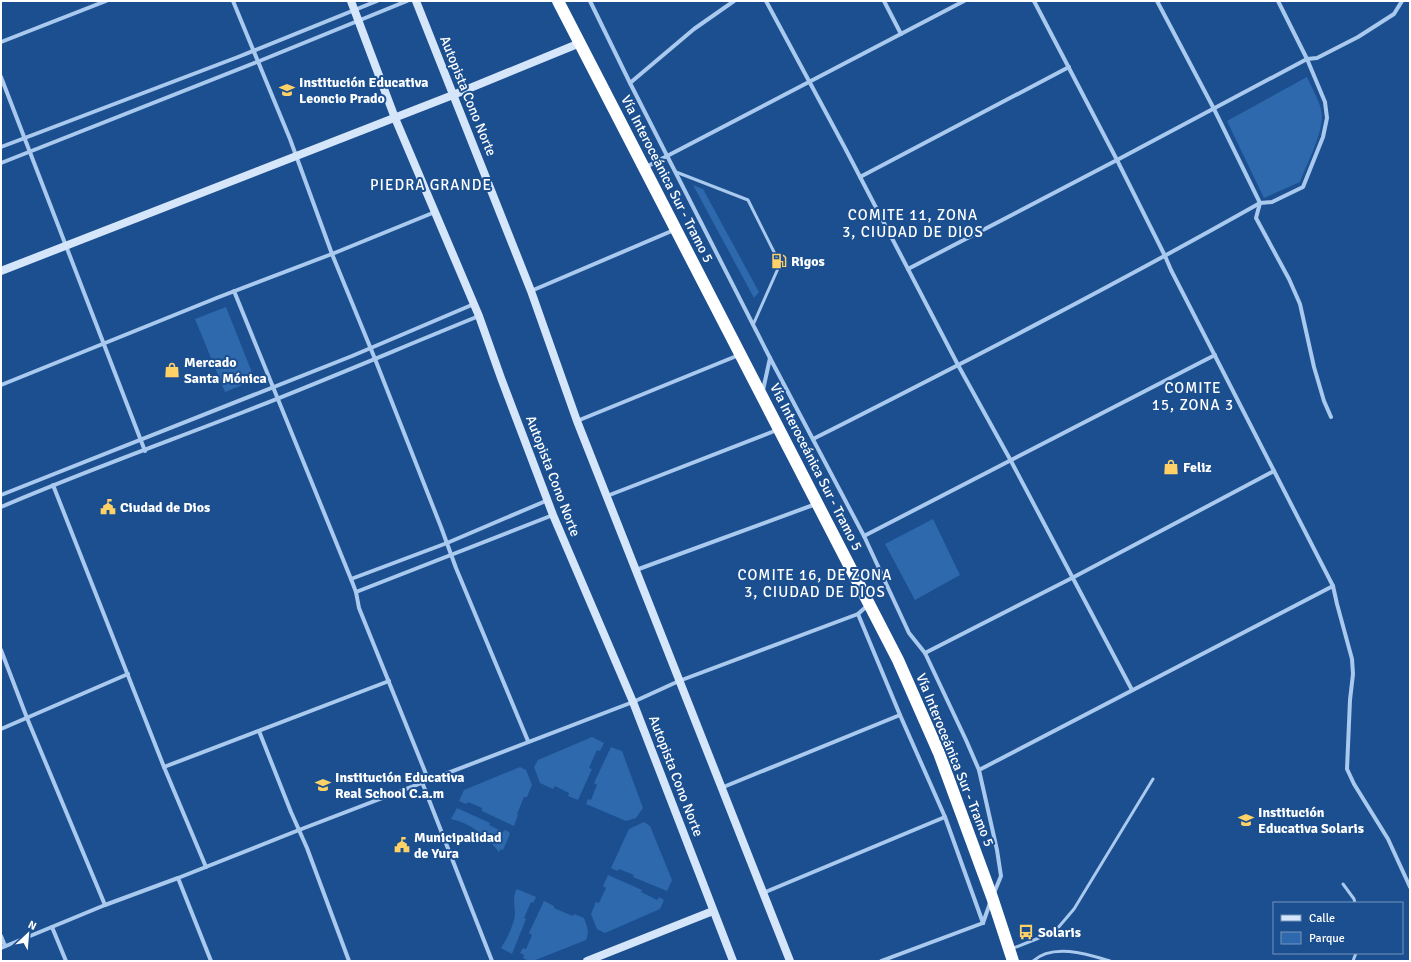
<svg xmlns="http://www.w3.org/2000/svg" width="1411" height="962" viewBox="0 0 1411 962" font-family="Signika,sans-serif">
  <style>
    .green { fill: #2e69ad }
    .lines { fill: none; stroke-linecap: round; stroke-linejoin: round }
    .lane { stroke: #a9c9ee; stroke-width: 3 }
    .street { stroke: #a9c9ee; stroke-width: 4 }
    .secondary { stroke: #d6e6fa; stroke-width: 8 }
    .highway { stroke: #fff; stroke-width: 12 }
    .labels { text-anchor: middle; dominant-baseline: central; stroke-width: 4; stroke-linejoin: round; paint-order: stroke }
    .poi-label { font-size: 14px; font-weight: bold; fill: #fff; stroke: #1b4f8f; text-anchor: start }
    .street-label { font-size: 14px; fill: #fff; stroke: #1b4f8f }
    .neighbourhood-label { font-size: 15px; letter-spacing: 1px; fill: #fff; stroke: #1b4f8f }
  </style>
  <rect width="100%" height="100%" fill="#1b4f8f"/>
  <g class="green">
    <path d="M 1307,77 C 1312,89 1322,104 1322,117 C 1321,138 1307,163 1300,182 L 1264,198 L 1227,121 Z"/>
    <path d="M 693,185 L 703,189 L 759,292 L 754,298 Z"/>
    <path d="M 226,307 L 255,380 L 225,392 L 195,319 Z"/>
    <path d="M 933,519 L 960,575 L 915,600 L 885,544 Z"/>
    <path d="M 592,737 L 604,743 L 600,751 L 597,750 L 589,768 L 592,769 L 578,800 L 568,796 L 569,793 L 555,786 L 553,789 L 540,783 L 534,767 L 538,760 Z"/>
    <path d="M 611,747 L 622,751 L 643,808 L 636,818 L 626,821 L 586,804 L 588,799 L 591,800 L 597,785 L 594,783 Z"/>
    <path d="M 520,767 L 526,770 L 532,785 L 527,797 L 524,797 L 517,814 L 518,815 L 514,826 L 482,811 L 482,808 L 468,802 L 466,804 L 459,801 L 464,790 Z"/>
    <path d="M 457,808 L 490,823 L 489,825 L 503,832 L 505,830 L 509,832 L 510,834 L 503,850 L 501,849 L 499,852 C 487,837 471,823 451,819 Z"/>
    <path d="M 644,822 L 650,826 L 672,880 L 667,891 L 633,877 L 634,875 L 619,869 L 617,871 L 611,868 L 629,829 Z"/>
    <path d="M 608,875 L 642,890 L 641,892 L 657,900 L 659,897 L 664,900 L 660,909 L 605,933 L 597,929 L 591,914 L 596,902 L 599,903 L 606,888 L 603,886 Z"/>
    <path d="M 517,889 L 536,897 L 533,903 L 531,902 L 524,918 L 526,919 L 512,954 L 501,948 C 507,938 513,927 515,915 C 515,907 512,896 517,889 Z"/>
    <path d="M 544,901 L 554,906 L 554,908 L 573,916 L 574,914 L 584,918 C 587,928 590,930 586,940 L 533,961 L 529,961 L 523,958 L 524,955 L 520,953 L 523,948 L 526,949 L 532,935 L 529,933 Z"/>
  </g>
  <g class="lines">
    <g class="lane">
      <path d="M 676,172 L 748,200 L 780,264 L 753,325"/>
      <path d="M 1343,884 L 1354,899 L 1355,903"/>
      <path d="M 1011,949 L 1039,938 L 1057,929 L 1074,909 L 1153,779"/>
      <path d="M 1033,961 C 1053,943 1087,954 1110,961"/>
      <path d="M 1353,961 L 1356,953"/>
    </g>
    <g class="street">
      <path d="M 233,1 L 290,139 L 332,254 L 375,359 L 441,527 L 456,568 L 528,741"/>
      <path d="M 590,1 L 630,83 L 770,358 L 864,536 L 909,633 L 925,653 L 966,740 L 979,770 L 997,850 L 1001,876 L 994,893"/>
      <path d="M 766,1 L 845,148 L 958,365 L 1011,461 L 1132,690"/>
      <path d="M 884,1 L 901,34"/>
      <path d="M 1034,1 L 1117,160 L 1165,256 L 1171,270 L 1333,586 L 1337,604 L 1352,659 L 1353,674 L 1350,700 L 1347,769 L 1354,784 L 1388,839 L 1410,887"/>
      <path d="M 1157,1 L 1214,109 L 1260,203 L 1256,218 L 1289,279 L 1300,304 L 1314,367 L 1324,401 L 1331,417"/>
      <path d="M 1,42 L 106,1"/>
      <path d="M 1,77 L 145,451"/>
      <path d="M 630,83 L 694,29 L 734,1"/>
      <path d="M 1,147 L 238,57 L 377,1"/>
      <path d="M 1,163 L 257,62 L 407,1"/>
      <path d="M 646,167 L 964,1"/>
      <path d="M 860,177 L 1069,67"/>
      <path d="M 908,269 L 1117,160 L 1307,59 L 1317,58 L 1358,37 L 1394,14 L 1402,1"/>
      <path d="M 234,291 L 351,579 L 356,592 L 359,608 L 426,774 L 422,782 L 492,961"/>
      <path d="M 531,291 L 674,230"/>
      <path d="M 1,385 L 219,297 L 332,254 L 435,212"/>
      <path d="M 763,390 L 770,358"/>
      <path d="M 577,421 L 739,355"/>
      <path d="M 813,439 C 963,363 1113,286 1260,203 L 1272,202 L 1303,187 L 1323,137 L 1327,118 L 1325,102 L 1307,59 L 1278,1"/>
      <path d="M 53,485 L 164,767 L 206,867"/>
      <path d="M 1,495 L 352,356 L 474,304"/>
      <path d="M 607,496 L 777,430"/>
      <path d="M 1,507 C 80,473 161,444 241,413 C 321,382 400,348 479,316"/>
      <path d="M 864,536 L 1215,355"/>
      <path d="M 636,570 L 816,504"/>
      <path d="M 351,579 L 447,543 L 548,500"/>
      <path d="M 356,592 L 553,515"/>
      <path d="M 858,614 L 900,715 L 945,817 L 983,923"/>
      <path d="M 1,650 L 27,718 L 105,905"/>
      <path d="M 925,653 L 1072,578 L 1274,471"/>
      <path d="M 1,729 L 128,674"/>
      <path d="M 259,731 L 291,812 L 307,848 L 349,961"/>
      <path d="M 164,767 L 389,681"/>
      <path d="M 979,770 L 1333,586"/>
      <path d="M 721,788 L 900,715"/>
      <path d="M 178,878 L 211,961"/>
      <path d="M 763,893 L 945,817"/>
      <path d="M 983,923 L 990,903"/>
      <path d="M 52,927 L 66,961"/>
      <path d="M 1,936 L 5,946"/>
      <path d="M 1,948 L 105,905 L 178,878 L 299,830 L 633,702 L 679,681 L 858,614 L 868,605"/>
      <path d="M 881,961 L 983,923"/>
    </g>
    <g class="secondary">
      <path d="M 351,1 L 395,118 L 479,316 L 501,378 L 553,515 L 633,702 L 733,961"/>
      <path d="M 416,1 L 531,291 L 577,421 L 790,961"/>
      <path d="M 1,271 L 453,95 L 580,43"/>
      <path d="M 587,961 L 713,911"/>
    </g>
    <path class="highway" d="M 558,1 L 898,660 L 939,753 L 992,897 L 1013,961"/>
  </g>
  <defs>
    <symbol id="school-bare" viewBox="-9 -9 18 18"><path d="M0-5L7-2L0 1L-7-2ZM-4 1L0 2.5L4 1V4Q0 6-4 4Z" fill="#ffd166" stroke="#1b4f8f" stroke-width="2.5" paint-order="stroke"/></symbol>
    <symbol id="fuel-bare" viewBox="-9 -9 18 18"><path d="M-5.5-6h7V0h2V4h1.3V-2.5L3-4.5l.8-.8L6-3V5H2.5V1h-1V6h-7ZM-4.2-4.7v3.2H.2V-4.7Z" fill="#ffd166" stroke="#1b4f8f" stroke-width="2.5" paint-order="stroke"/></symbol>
    <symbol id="shop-bare" viewBox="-9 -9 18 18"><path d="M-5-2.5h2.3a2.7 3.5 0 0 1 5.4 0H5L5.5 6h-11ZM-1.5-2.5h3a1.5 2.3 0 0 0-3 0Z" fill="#ffd166" stroke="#1b4f8f" stroke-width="2.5" paint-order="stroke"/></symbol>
    <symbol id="civic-bare" viewBox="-9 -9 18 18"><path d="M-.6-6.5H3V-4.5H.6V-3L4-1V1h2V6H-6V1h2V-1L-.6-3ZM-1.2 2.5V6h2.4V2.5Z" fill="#ffd166" stroke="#1b4f8f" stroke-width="2.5" paint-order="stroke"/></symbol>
    <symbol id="bus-bare" viewBox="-9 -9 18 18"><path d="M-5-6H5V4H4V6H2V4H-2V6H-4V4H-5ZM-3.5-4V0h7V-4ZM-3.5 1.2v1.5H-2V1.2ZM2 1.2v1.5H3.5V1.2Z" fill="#ffd166" stroke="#1b4f8f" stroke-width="2.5" paint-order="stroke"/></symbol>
  </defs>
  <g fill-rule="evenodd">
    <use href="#school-bare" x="276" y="79" width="22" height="22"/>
    <use href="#fuel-bare" x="768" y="250" width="22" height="22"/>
    <use href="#shop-bare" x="161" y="359" width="22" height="22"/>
    <use href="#shop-bare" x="1160" y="456" width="22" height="22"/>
    <use href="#civic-bare" x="97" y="496" width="22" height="22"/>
    <use href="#school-bare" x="312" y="774" width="22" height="22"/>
    <use href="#school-bare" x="1235" y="809" width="22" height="22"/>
    <use href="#civic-bare" x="391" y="834" width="22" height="22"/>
    <use href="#bus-bare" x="1015" y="921" width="22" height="22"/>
  </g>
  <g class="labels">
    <g class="poi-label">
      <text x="299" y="82">Institución Educativa<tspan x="299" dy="16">Leoncio Prado</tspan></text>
      <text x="791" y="261">Rigos</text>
      <text x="184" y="362">Mercado<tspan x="184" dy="16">Santa Mónica</tspan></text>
      <text x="1183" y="467">Feliz</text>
      <text x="120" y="507">Ciudad de Dios</text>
      <text x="335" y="777">Institución Educativa<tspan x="335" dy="16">Real School C.a.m</tspan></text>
      <text x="1258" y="812">Institución<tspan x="1258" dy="16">Educativa Solaris</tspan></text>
      <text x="414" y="837">Municipalidad<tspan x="414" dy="16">de Yura</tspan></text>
      <text x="1038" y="932">Solaris</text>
    </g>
    <g class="street-label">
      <text transform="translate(468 96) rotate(68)">Autopista Cono Norte</text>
      <text transform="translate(667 179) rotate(63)">Vía Interoceánica Sur - Tramo 5</text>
      <text transform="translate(816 467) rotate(63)">Vía Interoceánica Sur - Tramo 5</text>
      <text transform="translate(553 476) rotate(69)">Autopista Cono Norte</text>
      <text transform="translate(955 760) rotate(68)">Vía Interoceánica Sur - Tramo 5</text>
      <text transform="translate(676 776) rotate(69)">Autopista Cono Norte</text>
    </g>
    <g class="neighbourhood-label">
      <text x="431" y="185">PIEDRA GRANDE</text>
      <text x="913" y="215">COMITE 11, ZONA<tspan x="913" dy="17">3, CIUDAD DE DIOS</tspan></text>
      <text x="1193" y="388">COMITE<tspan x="1193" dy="17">15, ZONA 3</tspan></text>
      <text x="815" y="575">COMITE 16, DE ZONA<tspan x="815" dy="17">3, CIUDAD DE DIOS</tspan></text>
    </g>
  </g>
  <rect width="1411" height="962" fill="none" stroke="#ffffff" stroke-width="4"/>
  <rect x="1273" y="902" width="130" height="52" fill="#1b4f8f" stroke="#7695bc"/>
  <rect x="1281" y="915" width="20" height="6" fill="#d6e6fa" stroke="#7695bc"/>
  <text x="1309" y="922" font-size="12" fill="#ffffff">Calle</text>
  <rect x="1281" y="932" width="20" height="12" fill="#2e69ad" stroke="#7695bc"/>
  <text x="1309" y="942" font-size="12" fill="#ffffff">Parque</text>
  <g transform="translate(28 934) rotate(26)" stroke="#1b4f8f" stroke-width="3" paint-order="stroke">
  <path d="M0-3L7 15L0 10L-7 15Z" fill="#ffffff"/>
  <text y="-6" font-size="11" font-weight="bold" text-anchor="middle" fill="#ffffff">N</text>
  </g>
</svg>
